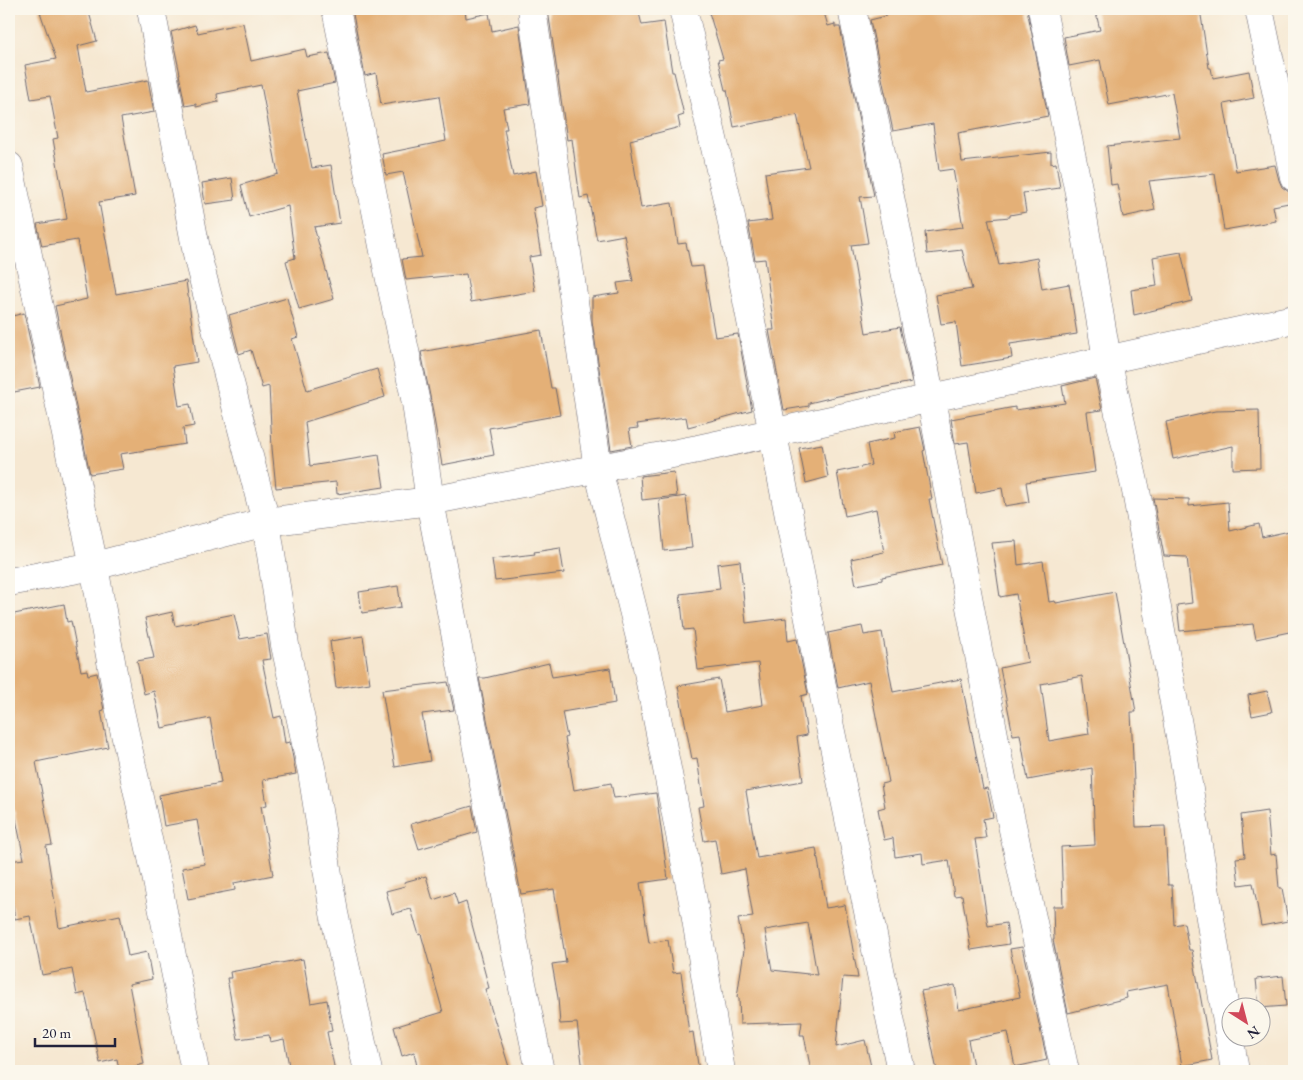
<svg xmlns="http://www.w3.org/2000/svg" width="1303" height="1080" viewBox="0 0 1303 1080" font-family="'EB Garamond',serif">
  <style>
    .building { fill: #e4b077; fill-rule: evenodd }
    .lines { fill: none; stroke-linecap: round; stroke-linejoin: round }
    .minor-casing { stroke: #6c6770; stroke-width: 29 }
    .minor { stroke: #fff; stroke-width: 28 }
  </style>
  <rect width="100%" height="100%" fill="#fbf7ec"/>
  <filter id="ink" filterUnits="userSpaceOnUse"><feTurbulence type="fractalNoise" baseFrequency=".02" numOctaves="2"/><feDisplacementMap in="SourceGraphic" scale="10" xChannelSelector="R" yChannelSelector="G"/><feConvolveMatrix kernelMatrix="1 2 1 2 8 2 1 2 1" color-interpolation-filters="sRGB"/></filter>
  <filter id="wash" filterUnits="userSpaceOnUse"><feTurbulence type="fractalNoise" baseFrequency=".0096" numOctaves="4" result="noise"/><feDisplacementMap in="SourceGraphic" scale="20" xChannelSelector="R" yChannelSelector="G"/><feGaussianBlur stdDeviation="1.12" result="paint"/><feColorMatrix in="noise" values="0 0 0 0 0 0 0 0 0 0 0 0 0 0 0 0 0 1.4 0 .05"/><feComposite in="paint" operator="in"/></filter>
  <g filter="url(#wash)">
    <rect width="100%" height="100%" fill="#f6e8d2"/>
    <g id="blocks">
      <g class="building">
        <path d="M 39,9 L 88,9 L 97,41 L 78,46 L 86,92 L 148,80 L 154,112 L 121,118 L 135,196 L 99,202 L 116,294 L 186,281 L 197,362 L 173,366 L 179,406 L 190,404 L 194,426 L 183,428 L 185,444 L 120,454 L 123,469 L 90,474 L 55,306 L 87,299 L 77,240 L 42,246 L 37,224 L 67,219 L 53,139 L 58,138 L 50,96 L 31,99 L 25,65 L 56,59 Z"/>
        <path d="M 352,9 L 465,9 L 466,18 L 489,13 L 492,31 L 519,25 L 530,104 L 503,108 L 507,129 L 504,129 L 513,176 L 536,171 L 542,206 L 533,208 L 541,255 L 529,257 L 535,291 L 471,302 L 466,274 L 406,280 L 402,259 L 422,257 L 403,172 L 386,175 L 382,154 L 446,141 L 439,96 L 381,105 L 376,73 L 365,76 Z"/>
        <path d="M 555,9 L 638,9 L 642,25 L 664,22 L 672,72 L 674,72 L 684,115 L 678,117 L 680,127 L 630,140 L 641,208 L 672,203 L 678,244 L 686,243 L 691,267 L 703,266 L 715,337 L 738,334 L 752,410 L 688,427 L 686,417 L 637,424 L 638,428 L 629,429 L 632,446 L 611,450 L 592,321 L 592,297 L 619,293 L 617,283 L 633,281 L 624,235 L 597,240 L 588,196 L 580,198 L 572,139 L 567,140 L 548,10 Z"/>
        <path d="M 708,9 L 823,9 L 828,26 L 835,24 L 835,27 L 840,27 L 874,196 L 860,197 L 868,243 L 851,245 L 866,333 L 900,327 L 912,382 L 838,396 L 809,403 L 809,406 L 784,410 L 769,330 L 774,330 L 765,259 L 755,260 L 748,223 L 772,220 L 765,173 L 809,167 L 797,115 L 734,127 L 727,90 L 725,90 L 718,60 L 723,59 Z"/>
        <path d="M 884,9 L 1027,9 L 1048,116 L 958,133 L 962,162 L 1051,152 L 1051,164 L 1056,163 L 1060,188 L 1023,193 L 1026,212 L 1010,215 L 1010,217 L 988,219 L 999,265 L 1037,258 L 1042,289 L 1069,284 L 1077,334 L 1010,344 L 1012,358 L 962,366 L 956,322 L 941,324 L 936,295 L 972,289 L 962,250 L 927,254 L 925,232 L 963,227 L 953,169 L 939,171 L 933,124 L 893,131 L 870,20 L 886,16 Z"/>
        <path d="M 1095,9 L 1200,9 L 1209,68 L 1211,68 L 1213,78 L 1249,71 L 1254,98 L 1224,104 L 1236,171 L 1275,165 L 1279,180 L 1282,187 L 1289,192 L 1293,192 L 1294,202 L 1273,206 L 1276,221 L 1224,230 L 1215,174 L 1149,181 L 1155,210 L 1123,217 L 1117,184 L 1111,185 L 1107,146 L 1180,138 L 1172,93 L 1109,105 L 1100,60 L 1069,66 L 1064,37 L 1100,30 Z"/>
        <path d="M 243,23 L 251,61 L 305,49 L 307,57 L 329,53 L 335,83 L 297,91 L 312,168 L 331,165 L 340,223 L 314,227 L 334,299 L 299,309 L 286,261 L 295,258 L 288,206 L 249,217 L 241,185 L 278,174 L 261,85 L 217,94 L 218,102 L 196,107 L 196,104 L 185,106 L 179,74 L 180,74 L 171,32 L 195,25 L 198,33 Z"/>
        <path d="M 232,178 L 235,200 L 205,204 L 202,183 Z"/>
        <path d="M 1181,252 L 1192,301 L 1134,315 L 1131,290 L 1157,286 L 1153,257 Z"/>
        <path d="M 287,298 L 298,337 L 292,339 L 307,390 L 377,369 L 385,397 L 305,422 L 310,466 L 379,455 L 384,487 L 337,494 L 336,482 L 276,488 L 272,448 L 269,386 L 262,388 L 251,350 L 239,354 L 229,315 Z"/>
        <path d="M 24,313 L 40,387 L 9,393 L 9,317 Z"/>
        <path d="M 541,330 L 551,388 L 555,388 L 560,415 L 489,428 L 494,455 L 442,465 L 431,401 L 421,352 Z"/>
        <path d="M 1095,378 L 1102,410 L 1087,412 L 1095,472 L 1026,482 L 1029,502 L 1005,506 L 1002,488 L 976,493 L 968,442 L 955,444 L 951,419 L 1015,407 L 1015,410 L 1065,403 L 1062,386 Z"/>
        <path d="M 1259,410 L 1260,468 L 1233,469 L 1233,446 L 1173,459 L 1166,422 L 1215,411 Z"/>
        <path d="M 920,427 L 925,450 L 923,451 L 932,499 L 929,499 L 942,565 L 882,577 L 882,580 L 856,585 L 851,559 L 884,552 L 876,509 L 845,516 L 837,472 L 871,465 L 867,444 L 895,438 L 894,432 Z"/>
        <path d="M 822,444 L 828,477 L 806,483 L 799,448 Z"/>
        <path d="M 674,472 L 677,496 L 642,500 L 640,476 Z"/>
        <path d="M 686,496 L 692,548 L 664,551 L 659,500 Z"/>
        <path d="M 1153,498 L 1189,499 L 1189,506 L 1228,502 L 1230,531 L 1259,524 L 1262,537 L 1294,530 L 1294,631 L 1256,639 L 1253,624 L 1180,631 L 1177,605 L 1192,603 L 1187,557 L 1164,556 Z"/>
        <path d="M 1016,541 L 1018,565 L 1043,561 L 1049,602 L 1055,601 L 1056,603 L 1115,592 L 1136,712 L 1131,712 L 1136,827 L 1165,826 L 1168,885 L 1172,885 L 1174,925 L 1184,923 L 1189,950 L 1192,950 L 1212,1060 L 1182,1066 L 1168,984 L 1126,992 L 1127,998 L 1068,1013 L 1053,940 L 1054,940 L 1053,906 L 1063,906 L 1061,847 L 1095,845 L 1092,768 L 1028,780 L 1020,734 L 1013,735 L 1000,668 L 1028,662 L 1016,594 L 1000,597 L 992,543 ZM 1082,676 L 1089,734 L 1049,741 L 1041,684 Z"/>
        <path d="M 560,548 L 564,573 L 495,581 L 492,559 L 535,554 L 534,552 Z"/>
        <path d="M 740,561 L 746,623 L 786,618 L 788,641 L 797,639 L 808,694 L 801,696 L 807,735 L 797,737 L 803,781 L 746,791 L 757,858 L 816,848 L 826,908 L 845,905 L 858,978 L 843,977 L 836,1047 L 865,1040 L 872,1071 L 811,1071 L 804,1035 L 800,1035 L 802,1022 L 740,1024 L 739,998 L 737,997 L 744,950 L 738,919 L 753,917 L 745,869 L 721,874 L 715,839 L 704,841 L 698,807 L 704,806 L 697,758 L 692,759 L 678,686 L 719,679 L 725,712 L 763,705 L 758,663 L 698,670 L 693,629 L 684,630 L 680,594 L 720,589 L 717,564 ZM 808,923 L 817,975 L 772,970 L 765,930 Z"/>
        <path d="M 398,586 L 401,607 L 362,613 L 359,592 Z"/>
        <path d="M 64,604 L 67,622 L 71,621 L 81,671 L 87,670 L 88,675 L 97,673 L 104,710 L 101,711 L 108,747 L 36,762 L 52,845 L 46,846 L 59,928 L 120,915 L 128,956 L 147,952 L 152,979 L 129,984 L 144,1064 L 119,1070 L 117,1059 L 100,1063 L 85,993 L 77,995 L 72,969 L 42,975 L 30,916 L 15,919 L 9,881 L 9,861 L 24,859 L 9,784 L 9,615 Z"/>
        <path d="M 172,612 L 175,626 L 234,614 L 240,639 L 267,634 L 271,659 L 262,660 L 274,718 L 281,716 L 285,743 L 290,742 L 296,774 L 263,780 L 267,805 L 261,806 L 273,875 L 234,883 L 235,890 L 188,899 L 182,868 L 205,864 L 197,820 L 164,826 L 159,795 L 221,783 L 210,718 L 162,728 L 154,691 L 144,694 L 137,661 L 154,658 L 145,618 Z"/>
        <path d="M 862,626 L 864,635 L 882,632 L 893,692 L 961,679 L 983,789 L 987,788 L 993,817 L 983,819 L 986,838 L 975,839 L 988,926 L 1006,923 L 1009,944 L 971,950 L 962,895 L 954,896 L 949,860 L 923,864 L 922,853 L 895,857 L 893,838 L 884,840 L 878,809 L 885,807 L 881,784 L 889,782 L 869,681 L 838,688 L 828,633 Z"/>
        <path d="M 363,636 L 370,683 L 336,688 L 330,641 Z"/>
        <path d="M 549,663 L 552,677 L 610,668 L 615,703 L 562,712 L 567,737 L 565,738 L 574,790 L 611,783 L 614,798 L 656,793 L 668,879 L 640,883 L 649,943 L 668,940 L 673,973 L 681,972 L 689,1033 L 693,1032 L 699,1071 L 583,1071 L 577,1023 L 560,1024 L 558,998 L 552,964 L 566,962 L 554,889 L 521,894 L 479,678 L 485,678 Z"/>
        <path d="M 448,682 L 454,710 L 422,714 L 430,761 L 395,767 L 382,690 Z"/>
        <path d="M 1267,691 L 1272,712 L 1252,716 L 1248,695 Z"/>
        <path d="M 472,806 L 477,832 L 419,849 L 411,824 Z"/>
        <path d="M 1267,811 L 1271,855 L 1276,854 L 1279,888 L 1282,888 L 1288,921 L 1261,926 L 1253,883 L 1239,885 L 1236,858 L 1245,857 L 1241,815 Z"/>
        <path d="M 426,876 L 433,900 L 454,893 L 458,905 L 466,902 L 489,988 L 485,989 L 509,1067 L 496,1071 L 418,1071 L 414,1052 L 402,1056 L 394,1027 L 443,1012 L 421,934 L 419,935 L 411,909 L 392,914 L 386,891 L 405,886 L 404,882 Z"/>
        <path d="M 1022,947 L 1047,1060 L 1015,1067 L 1008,1032 L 968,1040 L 974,1071 L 937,1071 L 921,991 L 955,985 L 959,1010 L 1020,997 L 1010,949 Z"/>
        <path d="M 303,959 L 311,1003 L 327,1000 L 332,1031 L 327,1032 L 335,1071 L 290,1071 L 284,1039 L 270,1042 L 269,1035 L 238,1039 L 227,978 L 231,978 L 230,972 Z"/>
        <path d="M 1283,976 L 1286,1006 L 1259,1008 L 1256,979 Z"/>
      </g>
    </g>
  </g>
  <g filter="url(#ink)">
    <use href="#blocks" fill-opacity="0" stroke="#6c6770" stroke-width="1"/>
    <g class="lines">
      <defs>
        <g id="minor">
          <path d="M 151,9 L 198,259 L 266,522 L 285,645 L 312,772 L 334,913 L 368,1071"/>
          <path d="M 336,9 L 384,251 L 416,403 L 430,501 L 518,964 L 540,1071"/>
          <path d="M 532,9 L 598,469 L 646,662 L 693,901 L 721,1071"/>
          <path d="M 683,9 L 729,208 L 830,727 L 901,1071"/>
          <path d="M 852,9 L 931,399 L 1003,783 L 1065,1071"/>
          <path d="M 1042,9 L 1079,193 L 1107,359 L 1136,491 L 1183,753 L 1235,1071"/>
          <path d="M 1259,9 L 1294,177"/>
          <path d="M 9,166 L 94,566 L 119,706 L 156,876 L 195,1071"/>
          <path d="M 9,582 L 94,566 L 266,522 L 430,501 L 698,449 L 1294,319"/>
        </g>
      </defs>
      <use href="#minor" class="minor-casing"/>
      <use href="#minor" class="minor"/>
    </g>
  </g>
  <rect width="1303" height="1080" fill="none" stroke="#fbf7ec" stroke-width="30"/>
  <g transform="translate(1246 1022) rotate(144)"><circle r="24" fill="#fbf7ec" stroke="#a4a2a5"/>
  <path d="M0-4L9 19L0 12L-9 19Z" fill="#d1495b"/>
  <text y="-8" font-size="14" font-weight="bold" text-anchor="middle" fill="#22223b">N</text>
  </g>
  <path d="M35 1038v8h80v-8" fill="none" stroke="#22223b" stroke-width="2.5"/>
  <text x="42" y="1038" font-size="15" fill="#22223b" stroke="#fbf7ec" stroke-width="4" paint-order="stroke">20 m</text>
</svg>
